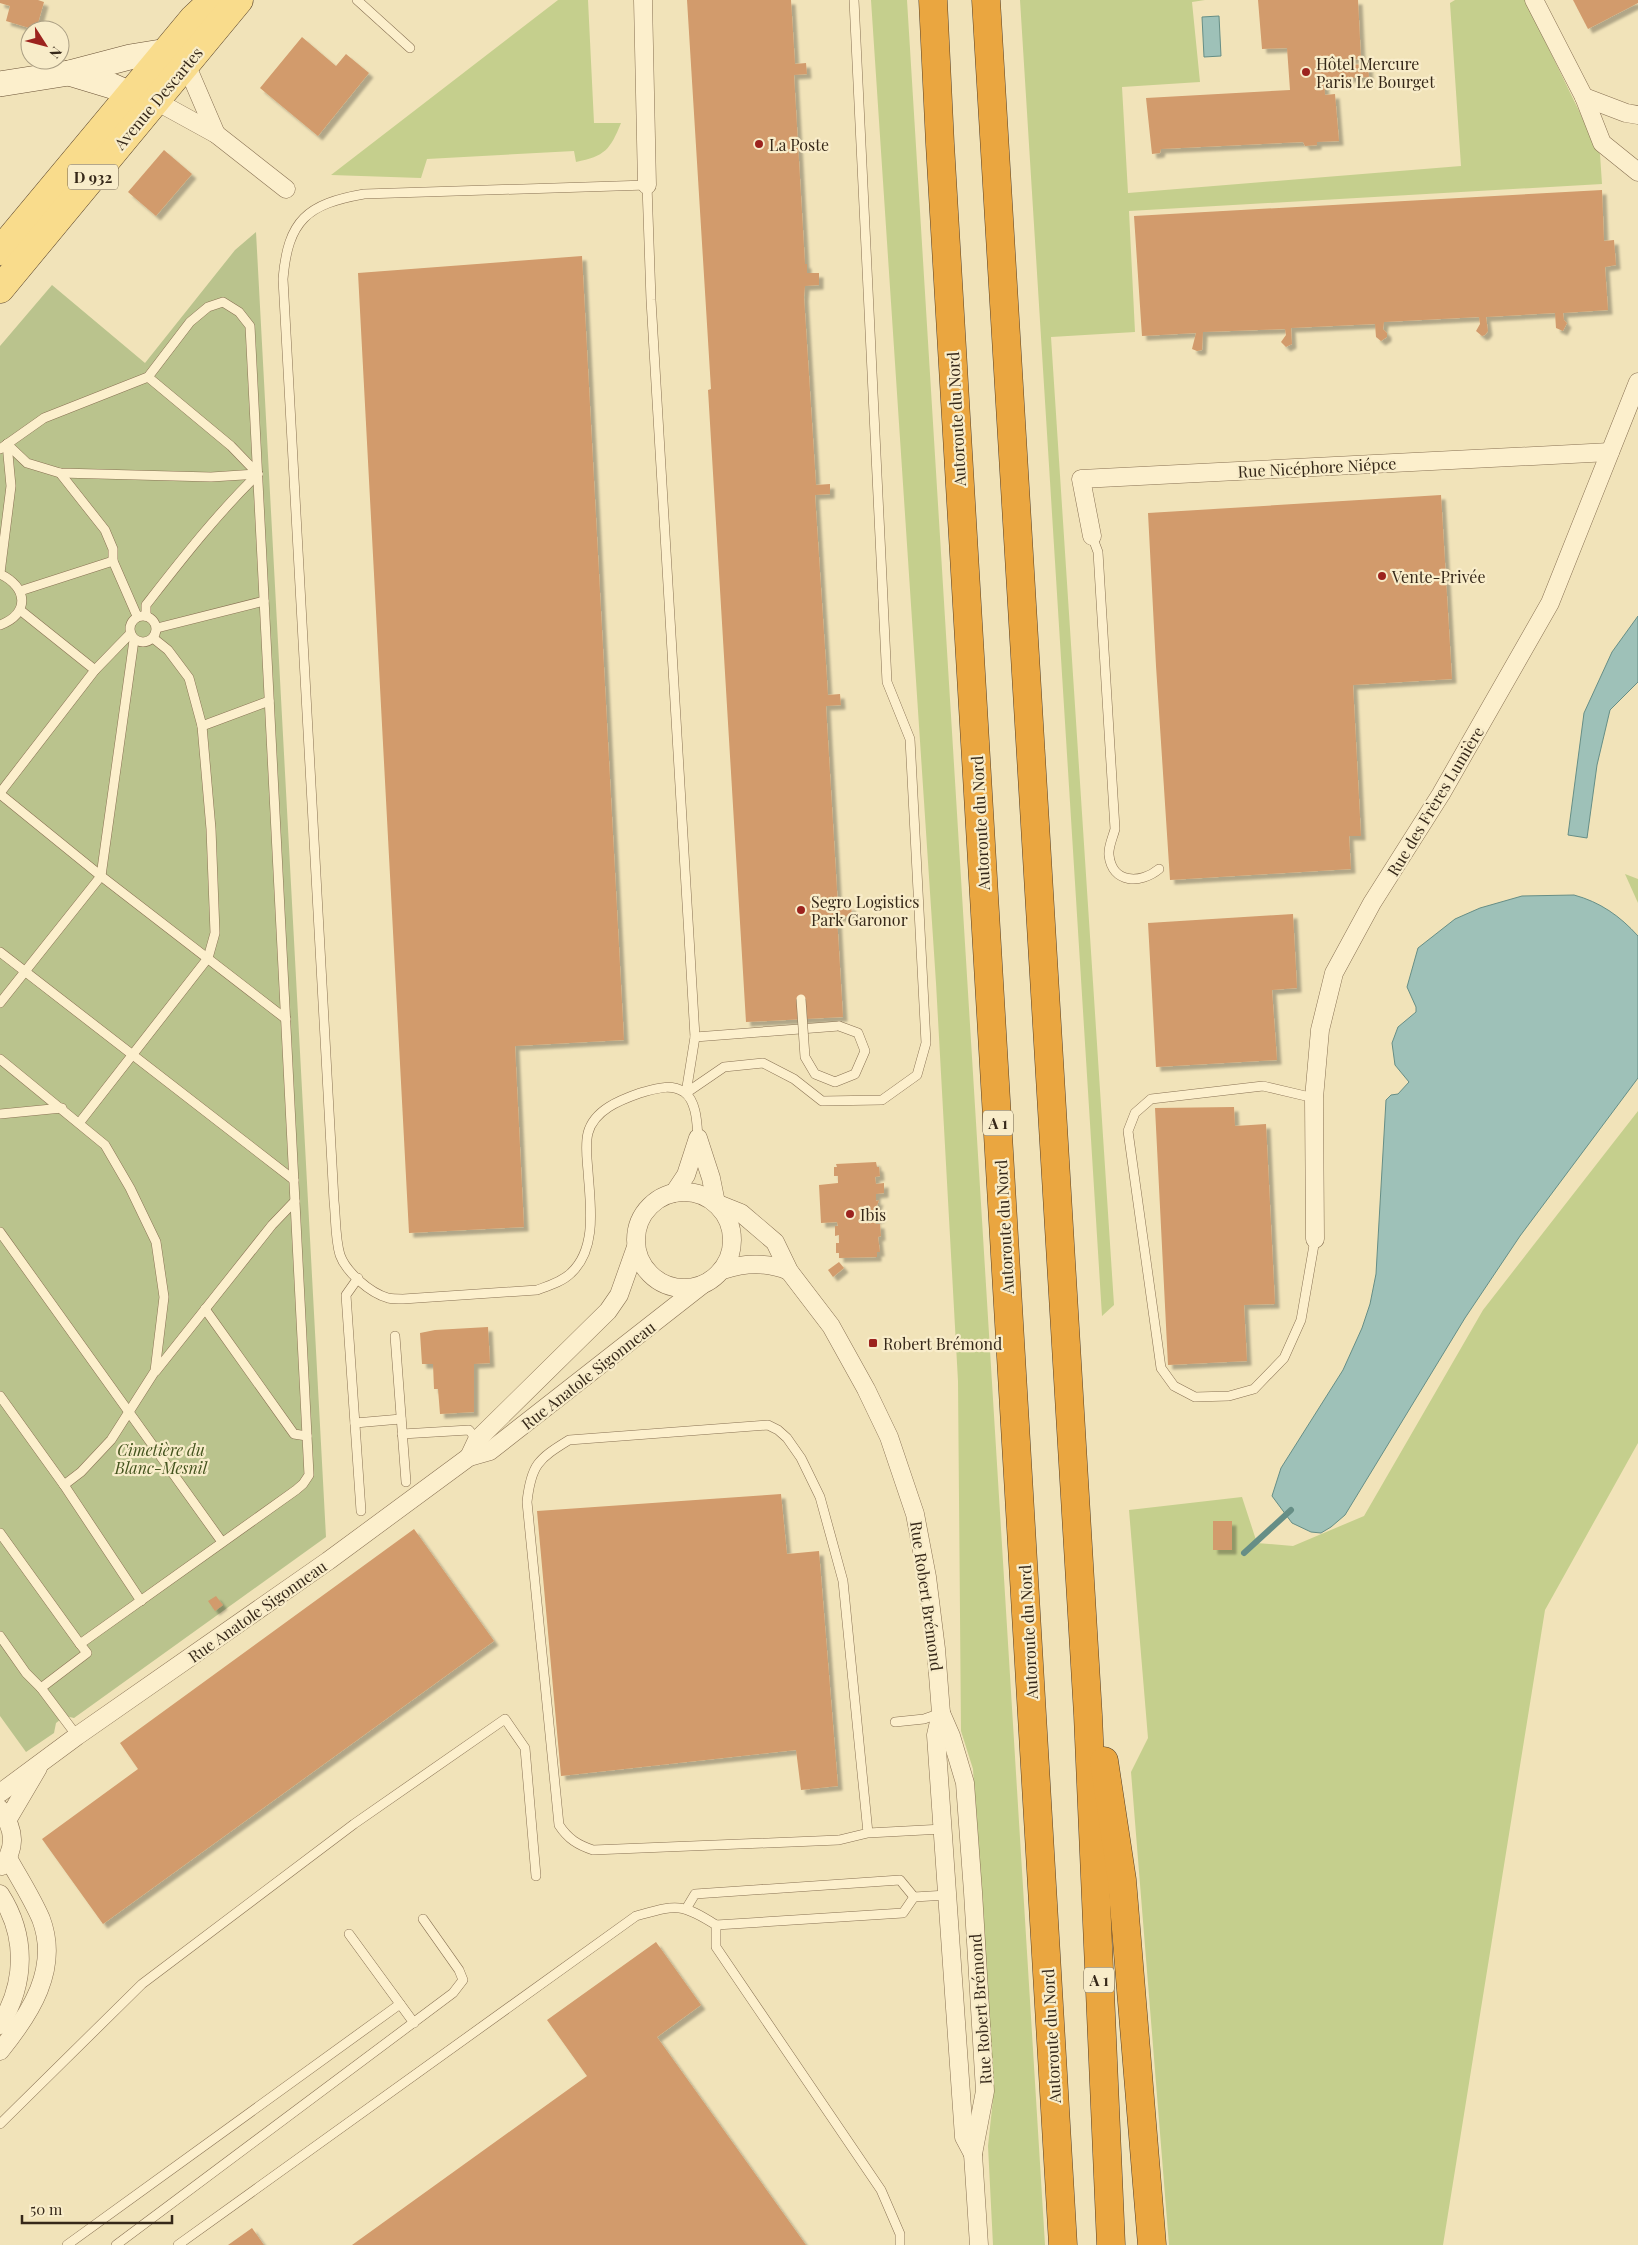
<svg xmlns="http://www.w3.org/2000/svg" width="1638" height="2245" viewBox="0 0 1638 2245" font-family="'Playfair Display',serif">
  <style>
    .green { fill: #c5cf8d }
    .cemetery { fill: #bac38d }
    .water { fill: #9ec1b8; stroke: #668e86 }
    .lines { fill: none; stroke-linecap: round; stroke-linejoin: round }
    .stream { stroke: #668e86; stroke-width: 6 }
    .building { fill: #d29b6c; filter: url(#shadow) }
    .lane-casing { stroke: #887153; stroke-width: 10 }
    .street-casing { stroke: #887153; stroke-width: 19 }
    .secondary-casing { stroke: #6a5236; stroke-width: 26 }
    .primary-casing { stroke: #553f28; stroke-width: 29 }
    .highway-casing { stroke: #553f28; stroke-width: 29 }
    .lane { stroke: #fcefcc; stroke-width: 9 }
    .street { stroke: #fcefcc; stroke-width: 18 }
    .secondary { stroke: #fcefcc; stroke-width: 25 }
    .primary { stroke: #f9dc8c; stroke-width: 28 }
    .highway { stroke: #eaa640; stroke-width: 28 }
    .lane-bridge-casing { stroke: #887153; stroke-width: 10; stroke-linecap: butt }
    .lane-bridge { stroke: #fcefcc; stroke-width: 9 }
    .poi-dot { fill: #9c231e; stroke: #f8ecc9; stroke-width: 2 }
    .labels { text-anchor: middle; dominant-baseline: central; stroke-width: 4.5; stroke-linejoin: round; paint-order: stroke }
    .shield { fill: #f8ecc9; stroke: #70634e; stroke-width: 1 }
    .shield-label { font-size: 15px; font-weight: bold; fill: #362819 }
    .poi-label { font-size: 16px; fill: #362819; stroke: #f8ecc9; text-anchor: start }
    .street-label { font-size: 16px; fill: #362819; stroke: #f8ecc9 }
    .park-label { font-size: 16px; font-style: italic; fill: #44541e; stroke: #f8ecc9 }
  </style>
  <defs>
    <filter id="shadow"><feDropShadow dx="4.5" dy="4.5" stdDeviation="1" flood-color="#0004"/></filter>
  </defs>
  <rect width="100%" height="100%" fill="#f1e3b9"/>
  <g class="green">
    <path d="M 558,0 L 588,0 L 594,123 L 621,123 C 610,150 605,156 576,162 L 574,151 L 427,159 L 421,178 L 331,175 Z"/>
    <path d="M 871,0 L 907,0 L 1045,2245 L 993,2245 L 988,2146 L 993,2099 L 973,1769 L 961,1731 L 958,1381 L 936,983 Z"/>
    <path d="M 1020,0 L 1205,0 L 1192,2 L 1200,82 L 1122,87 L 1128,193 L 1461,166 L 1450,3 L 1455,0 L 1525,0 L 1600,154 L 1602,184 L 1129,211 L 1135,332 L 1051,337 L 1114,1305 L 1102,1316 Z"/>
    <path d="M 1625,874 L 1638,879 L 1638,903 Z"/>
    <path d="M 1638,1111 L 1638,1443 L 1545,1610 L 1443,2245 L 1169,2245 L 1131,1772 L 1148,1738 L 1129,1510 L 1242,1497 L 1257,1543 L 1293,1546 L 1364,1516 L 1483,1310 Z"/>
  </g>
  <path class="cemetery" d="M 256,232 L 326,1537 L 74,1718 L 65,1716 L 56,1723 L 54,1733 L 26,1752 L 0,1716 L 0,346 L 52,285 L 145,363 L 235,250 Z"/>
  <g class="water">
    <path d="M 1219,16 L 1221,56 L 1204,57 L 1202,17 Z"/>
    <path d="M 1638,616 L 1638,682 L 1610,710 L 1597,765 L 1587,838 L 1568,835 L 1584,713 L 1612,652 Z"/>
    <path d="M 1574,895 C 1600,902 1620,916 1638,936 L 1638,1078 L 1520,1236 L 1465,1318 L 1345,1515 L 1331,1527 L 1321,1533 L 1311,1532 L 1292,1523 L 1272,1496 L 1281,1468 L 1343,1370 L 1362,1328 L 1370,1304 L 1376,1274 L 1386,1100 L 1391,1095 L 1398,1094 L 1409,1082 L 1395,1065 L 1392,1043 L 1398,1027 L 1416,1012 L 1416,1007 L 1407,987 L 1418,948 L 1455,919 L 1480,908 L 1522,896 Z"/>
  </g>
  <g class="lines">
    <path class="stream" d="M 1244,1553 L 1291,1510"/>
  </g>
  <g class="building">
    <path d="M 0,0 L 38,0 L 44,2 L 36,30 L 6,21 L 10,6 L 0,3 Z"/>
    <path d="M 687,0 L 791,0 L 795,64 L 806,63 L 807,74 L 794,75 L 805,264 L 807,264 L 807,273 L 819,273 L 819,285 L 805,286 L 804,297 L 816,485 L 830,484 L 830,494 L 815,495 L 828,695 L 840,694 L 841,705 L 826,706 L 838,907 L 851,906 L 852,916 L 837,917 L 843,1017 L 746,1022 L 708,390 L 711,389 Z"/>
    <path d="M 1258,0 L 1358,0 L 1361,59 L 1323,61 L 1324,66 L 1368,64 L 1369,77 L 1324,79 L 1325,95 L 1335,94 L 1339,141 L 1317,142 L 1317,145 L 1305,146 L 1303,142 L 1161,149 L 1160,153 L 1152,154 L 1146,98 L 1290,90 L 1287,48 L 1262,49 Z"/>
    <path d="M 1573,0 L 1638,0 L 1638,3 L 1588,29 Z"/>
    <path d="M 302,37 L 336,66 L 346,54 L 369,73 L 318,136 L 260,88 Z"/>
    <path d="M 164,150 L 192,174 L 156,216 L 128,192 Z"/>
    <path d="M 1602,190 L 1604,241 L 1614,240 L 1616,265 L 1605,267 L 1608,310 L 1563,313 L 1564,320 L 1567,323 L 1563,331 L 1556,328 L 1555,313 L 1486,317 L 1488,331 L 1485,335 L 1482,336 L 1476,331 L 1480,324 L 1479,317 L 1384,322 L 1383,329 L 1387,333 L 1387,337 L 1381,341 L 1376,337 L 1375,324 L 1291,328 L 1292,344 L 1286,347 L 1281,342 L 1286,335 L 1285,329 L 1203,332 L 1202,350 L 1197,351 L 1192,349 L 1196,333 L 1142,336 L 1134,216 Z"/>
    <path d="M 582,256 L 624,1040 L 515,1046 L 524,1227 L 409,1233 L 358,273 Z"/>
    <path d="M 1441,495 L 1452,679 L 1353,685 L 1361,836 L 1349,836 L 1351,869 L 1170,880 L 1156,666 L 1148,513 Z"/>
    <path d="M 1293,914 L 1297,988 L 1272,990 L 1277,1060 L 1156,1067 L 1148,923 Z"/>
    <path d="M 1234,1107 L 1235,1126 L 1266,1124 L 1275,1304 L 1244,1305 L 1247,1361 L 1168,1365 L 1155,1108 Z"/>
    <path d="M 876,1162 L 877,1167 L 879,1167 L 880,1176 L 875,1177 L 876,1184 L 884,1183 L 884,1193 L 876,1194 L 876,1201 L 879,1200 L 876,1209 L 879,1209 L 880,1218 L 876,1219 L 876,1224 L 880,1224 L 881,1236 L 878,1237 L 880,1252 L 877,1252 L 877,1257 L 839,1258 L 839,1253 L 836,1253 L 836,1243 L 839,1243 L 839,1235 L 835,1236 L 835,1226 L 838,1226 L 837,1222 L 821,1223 L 819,1185 L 838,1183 L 838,1176 L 834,1176 L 834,1167 L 837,1167 L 836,1164 Z"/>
    <path d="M 839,1262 L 844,1268 L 833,1277 L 828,1270 Z"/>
    <path d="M 488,1327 L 490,1363 L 474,1364 L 474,1412 L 440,1414 L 438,1389 L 434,1389 L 433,1364 L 422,1364 L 420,1333 L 435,1330 Z"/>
    <path d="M 781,1494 L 787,1554 L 819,1551 L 838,1786 L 801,1790 L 796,1750 L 561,1776 L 537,1511 Z"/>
    <rect x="1213" y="1521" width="19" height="29"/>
    <path d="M 414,1529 L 494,1641 L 103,1924 L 42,1839 L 138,1769 L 120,1743 Z"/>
    <path d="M 216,1596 L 223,1605 L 215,1611 L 208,1601 Z"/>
    <path d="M 656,1942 L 701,2005 L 657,2037 L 806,2245 L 352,2245 L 587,2076 L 547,2020 Z"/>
    <path d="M 252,2228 L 264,2245 L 228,2245 Z"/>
  </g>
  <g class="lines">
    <defs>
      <g id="lane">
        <path d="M 357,0 L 410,48"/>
        <path d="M 148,377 L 231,446 L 258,474"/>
        <path d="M 7,444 L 27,463 L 60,473 L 211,477 L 258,474"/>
        <path d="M 0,449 L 44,418 L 148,377 L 190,322 L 208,307 L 223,302 L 239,312 L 250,326 L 309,1475 L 303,1484 L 296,1490 L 80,1644 L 87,1653 L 41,1688 L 77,1736"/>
        <path d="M 60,473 L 105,530 L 113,549 L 113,561 L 137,616"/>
        <path d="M 1092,536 L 1098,552 L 1115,829 C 1113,837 1108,847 1109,855 C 1112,884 1141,884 1159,869"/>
        <path d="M 0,573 L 11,486 L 7,444"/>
        <path d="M 0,574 C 28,587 30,614 0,625"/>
        <path d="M 20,591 L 113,561"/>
        <path d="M 20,610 L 95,670"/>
        <circle cx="143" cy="629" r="13"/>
        <path d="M 146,616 L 146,605 C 182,559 216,515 258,474"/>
        <path d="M 157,628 L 264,601"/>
        <path d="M 202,726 L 269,701"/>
        <path d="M 0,793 L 95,670 L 130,634"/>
        <path d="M 0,794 L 101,876 L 286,1019"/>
        <path d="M 0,952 L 294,1180"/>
        <path d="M 0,1003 L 101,876 L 134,640"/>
        <path d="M 695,1037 L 839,1026"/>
        <path d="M 0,1059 L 105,1145 L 130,1188 L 156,1242 L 164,1297 L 155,1371 L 111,1440 L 81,1472 L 64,1485"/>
        <path d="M 686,1093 L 695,1037 L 651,300 L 647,185 L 364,194 C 307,204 288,220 283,279 L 334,1201 C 336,1219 335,1238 340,1255 C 346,1272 370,1293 388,1298 C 393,1299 398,1299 403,1299 L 537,1290 C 548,1286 562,1282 571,1273 C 598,1248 590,1203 588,1171 C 587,1159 585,1145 588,1133 C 594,1110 620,1100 640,1093 C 655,1089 670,1083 684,1092 C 697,1101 697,1125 698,1138"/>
        <path d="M 686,1093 L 724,1067 L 763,1063 L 794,1079 L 822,1101 L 882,1100 L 917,1075 L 926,1043 L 910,739 L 887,682 L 854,0"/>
        <path d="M 1314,1098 L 1263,1086 L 1151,1099 L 1135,1113 L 1128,1131 L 1161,1368 L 1174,1386 L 1195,1397 L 1229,1396 L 1254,1389 L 1284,1358 L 1301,1320 L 1315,1239"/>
        <path d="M 0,1114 L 62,1108"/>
        <path d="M 80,1122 L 208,958 L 215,933 L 211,829 L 202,726 L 189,678 L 168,650 L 153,638"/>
        <path d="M 0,1232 L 222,1542"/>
        <path d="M 358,1278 L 346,1295 L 361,1511"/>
        <path d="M 205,1309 L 294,1434 L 307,1436"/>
        <path d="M 395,1336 L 406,1482"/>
        <path d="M 156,1371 L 272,1225 L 295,1201"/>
        <path d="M 0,1396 L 64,1485 L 141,1601"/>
        <path d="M 355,1423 L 401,1419"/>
        <path d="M 402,1434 L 469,1430 L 477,1440"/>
        <path d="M 0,1533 L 80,1644"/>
        <path d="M 0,1636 L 26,1673 L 41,1688"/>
        <path d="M 895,1722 L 924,1719 L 941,1713"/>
        <path d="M 868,1833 L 843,1581 L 820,1497 L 801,1458 L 787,1438 L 778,1430 L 768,1425 L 569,1440 C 538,1459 531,1465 527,1502 L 559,1825 C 568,1839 578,1845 593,1850 L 839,1840 L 868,1833 L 943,1829"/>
        <path d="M 914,1897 L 947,1895"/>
        <path d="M 686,1909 L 695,1894 L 900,1880 L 914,1897"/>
        <path d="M 716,1925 L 903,1913 L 914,1897"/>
        <path d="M 349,1934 L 414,2023"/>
        <path d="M 0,2124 L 142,1984 L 354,1824 L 505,1719 L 525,1748 L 536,1876"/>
        <path d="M 67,2245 L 400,2004"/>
        <path d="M 116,2245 L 453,1993 L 463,1980 L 459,1970 L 423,1919"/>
        <path d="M 178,2245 L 636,1916 C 676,1905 680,1902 716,1925 L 716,1947 L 881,2190 L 900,2234 L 900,2245"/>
      </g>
      <g id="street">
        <path d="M 643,0 L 647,185"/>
        <path d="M 1534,0 L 1584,97 L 1602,143 L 1638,172"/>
        <path d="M 186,64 L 216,134"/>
        <path d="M 1584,97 L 1626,113 L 1638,115"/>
        <path d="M 156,101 L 216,134 L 286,189"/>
        <path d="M 1092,536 L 1081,479 L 1610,452"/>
        <circle cx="684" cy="1240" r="48"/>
        <path d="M 674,1193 L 686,1175 L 698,1138 L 711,1178 L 716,1203"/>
        <path d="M 716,1203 L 741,1213 L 775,1242 L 789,1271 L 831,1326 L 866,1389 L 889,1437 L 915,1514 L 927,1577 L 936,1649 L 941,1713 L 936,1735 L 964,2137 L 973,2154"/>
        <path d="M 1315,1239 L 1314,1098 L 1320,1030 L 1334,973 L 1372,903 L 1441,794 L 1550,603 L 1638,382"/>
        <path d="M 723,1270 C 744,1263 768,1262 789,1271"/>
        <path d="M 469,1457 L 477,1440 L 608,1311 L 619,1295 L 636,1247"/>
        <path d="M 941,1713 L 951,1736 L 965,1783 L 973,1892 L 985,2091 L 973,2154 L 979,2245"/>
        <path d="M 0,1793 L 77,1736 L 328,1561 L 469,1457 L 490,1451 L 702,1285"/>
        <path d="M 0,1809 C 14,1828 17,1847 2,1866"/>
        <path d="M 8,1819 L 38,1768"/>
        <path d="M 0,1894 C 27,1936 26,1983 0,2025"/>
        <path d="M 0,2051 C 30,2014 60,1969 41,1919 C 32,1898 19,1878 8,1858"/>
      </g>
      <g id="secondary">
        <path d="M 69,73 L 112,86 L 130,94"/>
        <path d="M 0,84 L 69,73 L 130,57 L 167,51"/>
      </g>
      <g id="primary">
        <path d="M 0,251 L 193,19 L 213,0"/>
        <path d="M 0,289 L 239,0"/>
      </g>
      <g id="highway">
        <path d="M 933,0 L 940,144 L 1063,2245"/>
        <path d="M 986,0 L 1088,1715 L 1111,2245"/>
        <path d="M 1104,1761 L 1122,1880 L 1152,2245"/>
      </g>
    </defs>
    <use href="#lane" class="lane-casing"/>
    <use href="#street" class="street-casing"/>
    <use href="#secondary" class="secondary-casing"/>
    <use href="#primary" class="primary-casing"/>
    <use href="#highway" class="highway-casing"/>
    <use href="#lane" class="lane"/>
    <use href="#street" class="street"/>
    <use href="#secondary" class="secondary"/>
    <use href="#primary" class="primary"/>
    <use href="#highway" class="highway"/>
    <defs>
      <path id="lane-bridge" d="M 801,999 L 805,1057 L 815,1074 L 835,1082 L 855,1074 L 865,1051 L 858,1033 L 839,1026"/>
    </defs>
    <use href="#lane-bridge" class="lane-bridge-casing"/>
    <use href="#lane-bridge" class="lane-bridge"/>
  </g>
  <g class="poi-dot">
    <circle cx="1306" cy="72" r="5"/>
    <circle cx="759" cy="144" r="5"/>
    <circle cx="1382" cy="576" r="5"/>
    <circle cx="801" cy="910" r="5"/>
    <circle cx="850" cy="1214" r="5"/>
    <rect x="868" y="1338" width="10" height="10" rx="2.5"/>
  </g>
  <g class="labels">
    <g class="shield">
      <rect x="68" y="164.5" width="50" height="25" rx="4"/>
      <rect x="983" y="1110.5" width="30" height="25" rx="4"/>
      <rect x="1084" y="1967.5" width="30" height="25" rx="4"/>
    </g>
    <g class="shield-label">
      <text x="93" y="177">D 932</text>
      <text x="998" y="1123">A 1</text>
      <text x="1099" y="1980">A 1</text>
    </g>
    <g class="poi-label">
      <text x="1316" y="63">Hôtel Mercure<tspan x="1316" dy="18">Paris Le Bourget</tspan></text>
      <text x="769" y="144">La Poste</text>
      <text x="1392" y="576">Vente-Privée</text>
      <text x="811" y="901">Segro Logistics<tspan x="811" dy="18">Park Garonor</tspan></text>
      <text x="860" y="1214">Ibis</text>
      <text x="883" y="1343">Robert Brémond</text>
    </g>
    <g class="street-label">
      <text transform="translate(158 98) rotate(-50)">Avenue Descartes</text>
      <text transform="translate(956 419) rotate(-93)">Autoroute du Nord</text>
      <text transform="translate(1317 467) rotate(-3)">Rue Nicéphore Niépce</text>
      <text transform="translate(1435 801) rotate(-59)">Rue des Frères Lumière</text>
      <text transform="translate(980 823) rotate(-93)">Autoroute du Nord</text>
      <text transform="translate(1004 1227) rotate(-93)">Autoroute du Nord</text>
      <text transform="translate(588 1375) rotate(-38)">Rue Anatole Sigonneau</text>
      <text transform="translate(927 1596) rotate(82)">Rue Robert Brémond</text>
      <text transform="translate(257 1611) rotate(-35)">Rue Anatole Sigonneau</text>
      <text transform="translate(1028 1632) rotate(-93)">Autoroute du Nord</text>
      <text transform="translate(980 2009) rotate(-94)">Rue Robert Brémond</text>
      <text transform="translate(1051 2036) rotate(-93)">Autoroute du Nord</text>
    </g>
    <g class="park-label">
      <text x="161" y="1449">Cimetière du<tspan x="161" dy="18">Blanc-Mesnil</tspan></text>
    </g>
  </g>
  <g transform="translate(45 45) rotate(126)"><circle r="24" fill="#f8ecc9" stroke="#aa9e83"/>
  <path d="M0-4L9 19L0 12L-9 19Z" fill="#9c231e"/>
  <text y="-8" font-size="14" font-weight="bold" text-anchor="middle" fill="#362819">N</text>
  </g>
  <path d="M22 2215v8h150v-8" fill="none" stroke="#362819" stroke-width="2.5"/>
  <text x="30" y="2215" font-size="15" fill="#362819" stroke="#f8ecc9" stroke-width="4" paint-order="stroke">50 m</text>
</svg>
